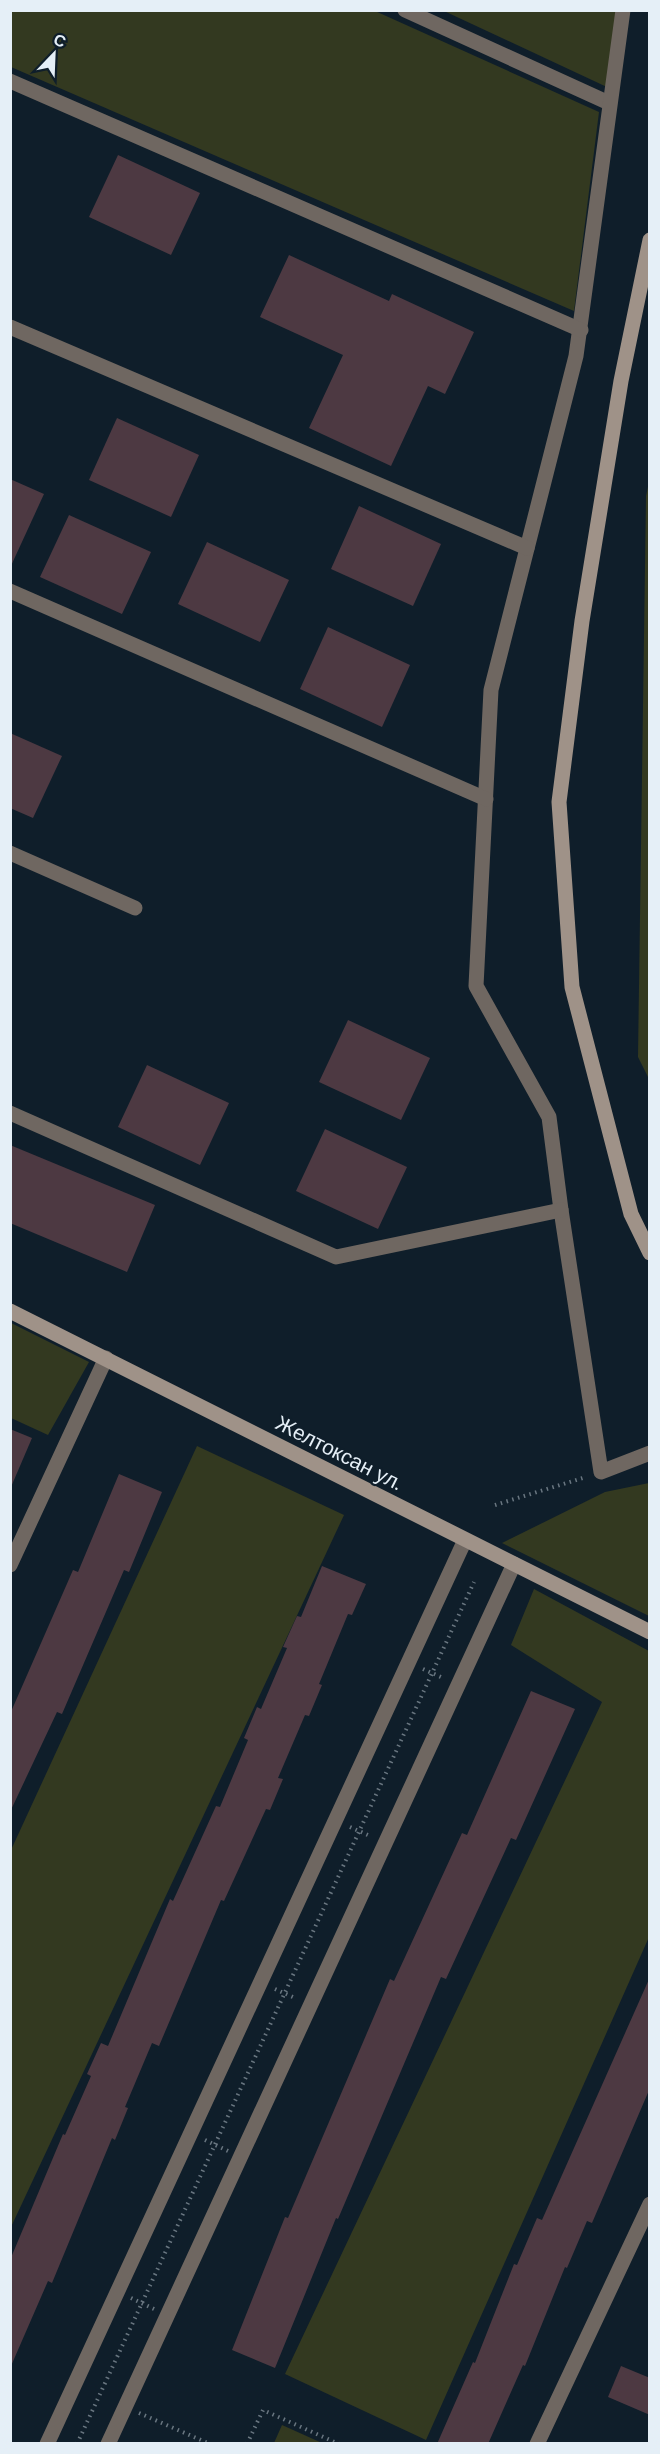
<svg xmlns="http://www.w3.org/2000/svg" width="660" height="2454" viewBox="0 0 660 2454" font-family="'DM Sans',sans-serif">
  <style>
    .green { fill: #333920 }
    .building { fill: #4d3942 }
    .lines { fill: none; stroke-linecap: round; stroke-linejoin: round }
    .path { stroke: #697680; stroke-width: 4; stroke-dasharray: 1.5 4.5; stroke-linecap: butt }
    .street { stroke: #6f6761; stroke-width: 15 }
    .secondary { stroke: #9f9288; stroke-width: 15 }
    .labels { text-anchor: middle; dominant-baseline: central; stroke-width: 4.5; stroke-linejoin: round; paint-order: stroke }
    .street-label { font-size: 21px; fill: #e5eff7; stroke: #0f1e2a }
  </style>
  <rect width="100%" height="100%" fill="#0f1e2a"/>
  <g class="green">
    <path d="M 11,10 L 375,11 L 599,112 L 574,311 L 11,67 Z"/>
    <path d="M 444,11 L 617,11 L 609,88 Z"/>
    <path d="M 649,482 L 649,1079 L 638,1057 L 646,496 Z"/>
    <path d="M 11,1323 L 89,1362 L 48,1435 L 11,1418 Z"/>
    <path d="M 197,1446 L 344,1515 L 11,2227 L 11,1850 Z"/>
    <path d="M 649,1483 L 649,1616 L 502,1543 L 605,1492 Z"/>
    <path d="M 534,1589 L 649,1651 L 649,1937 L 426,2440 L 285,2374 L 602,1702 L 511,1645 Z"/>
    <path d="M 282,2425 L 322,2443 L 274,2443 Z"/>
  </g>
  <g class="building">
    <path d="M 118,155 L 200,193 L 171,255 L 89,217 Z"/>
    <path d="M 289,255 L 389,301 L 392,294 L 474,332 L 445,394 L 428,386 L 391,466 L 309,428 L 343,355 L 260,317 Z"/>
    <path d="M 117,418 L 199,455 L 171,517 L 89,480 Z"/>
    <path d="M 10,479 L 44,494 L 10,568 Z"/>
    <path d="M 359,506 L 441,544 L 413,606 L 331,569 Z"/>
    <path d="M 69,515 L 151,552 L 122,614 L 40,577 Z"/>
    <path d="M 207,542 L 289,580 L 260,642 L 178,604 Z"/>
    <path d="M 328,627 L 410,665 L 382,727 L 300,689 Z"/>
    <path d="M 10,733 L 62,756 L 33,818 L 10,808 Z"/>
    <path d="M 348,1020 L 430,1058 L 401,1120 L 319,1082 Z"/>
    <path d="M 147,1065 L 229,1103 L 200,1165 L 118,1127 Z"/>
    <path d="M 325,1129 L 407,1167 L 378,1229 L 296,1191 Z"/>
    <path d="M 10,1145 L 155,1205 L 127,1272 L 10,1223 Z"/>
    <path d="M 10,1429 L 32,1438 L 11,1487 L 10,1487 Z"/>
    <path d="M 119,1474 L 162,1492 L 129,1572 L 124,1570 L 62,1714 L 57,1712 L 10,1812 L 10,1714 L 73,1570 L 78,1572 Z"/>
    <path d="M 322,1566 L 366,1584 L 352,1615 L 348,1614 L 319,1684 L 322,1685 L 309,1716 L 305,1715 L 278,1778 L 283,1779 L 270,1810 L 266,1809 L 224,1901 L 221,1900 L 159,2046 L 152,2043 L 125,2107 L 128,2108 L 115,2140 L 112,2138 L 52,2283 L 48,2281 L 11,2366 L 10,2260 L 63,2134 L 65,2135 L 91,2076 L 87,2074 L 101,2043 L 108,2046 L 170,1899 L 173,1901 L 216,1806 L 220,1807 L 248,1740 L 244,1738 L 257,1707 L 261,1709 L 287,1648 L 283,1647 L 297,1616 L 301,1617 Z"/>
    <path d="M 531,1691 L 575,1709 L 516,1840 L 511,1838 L 446,1979 L 441,1977 L 338,2219 L 336,2218 L 275,2368 L 232,2350 L 285,2217 L 288,2218 L 390,1979 L 394,1981 L 462,1833 L 467,1835 Z"/>
    <path d="M 650,1977 L 650,2088 L 592,2223 L 587,2221 L 567,2268 L 565,2267 L 525,2366 L 523,2365 L 488,2444 L 437,2444 L 473,2362 L 475,2363 L 514,2264 L 517,2265 L 537,2218 L 542,2220 Z"/>
    <path d="M 621,2366 L 650,2378 L 650,2415 L 608,2397 Z"/>
  </g>
  <g class="lines">
    <g class="path">
      <path d="M 495,1505 L 586,1477"/>
      <path d="M 423,1669 L 443,1678"/>
      <path d="M 350,1827 L 370,1836"/>
      <path d="M 275,1989 L 295,1998"/>
      <path d="M 205,2140 L 228,2151"/>
      <path d="M 131,2298 L 154,2309"/>
      <path d="M 139,2413 L 210,2444"/>
      <path d="M 77,2444 L 474,1582"/>
      <path d="M 247,2444 L 263,2410 L 339,2444"/>
    </g>
    <g class="street">
      <path d="M 405,10 L 609,103"/>
      <path d="M 623,10 L 576,356 L 491,690 L 476,986 L 549,1117 L 561,1210 L 601,1472 L 650,1453"/>
      <path d="M 10,81 L 581,330"/>
      <path d="M 10,327 L 527,548"/>
      <path d="M 10,591 L 486,799"/>
      <path d="M 10,853 L 135,908"/>
      <path d="M 10,1113 L 336,1257 L 561,1210"/>
      <path d="M 10,1565 L 106,1358"/>
      <path d="M 47,2444 L 465,1540"/>
      <path d="M 108,2444 L 514,1564"/>
      <path d="M 537,2444 L 650,2204"/>
    </g>
    <g class="secondary">
      <path d="M 650,240 L 621,381 L 582,621 L 559,802 L 572,987 L 631,1214 L 650,1253"/>
      <path d="M 10,1311 L 650,1632"/>
    </g>
  </g>
  <g class="labels">
    <g class="street-label">
      <text transform="translate(339 1453) rotate(27)">Желтоксан ул.</text>
    </g>
  </g>
  <rect width="660" height="2454" fill="none" stroke="#e5eff7" stroke-width="24"/>
  <g transform="translate(54 54) rotate(23)" stroke="#0f1e2a" stroke-width="4.5" paint-order="stroke">
  <path d="M0-4.5L10 22L0 15L-10 22Z" fill="#e5eff7"/>
  <text y="-9" font-size="16" font-weight="bold" text-anchor="middle" fill="#e5eff7">С</text>
  </g>
</svg>
